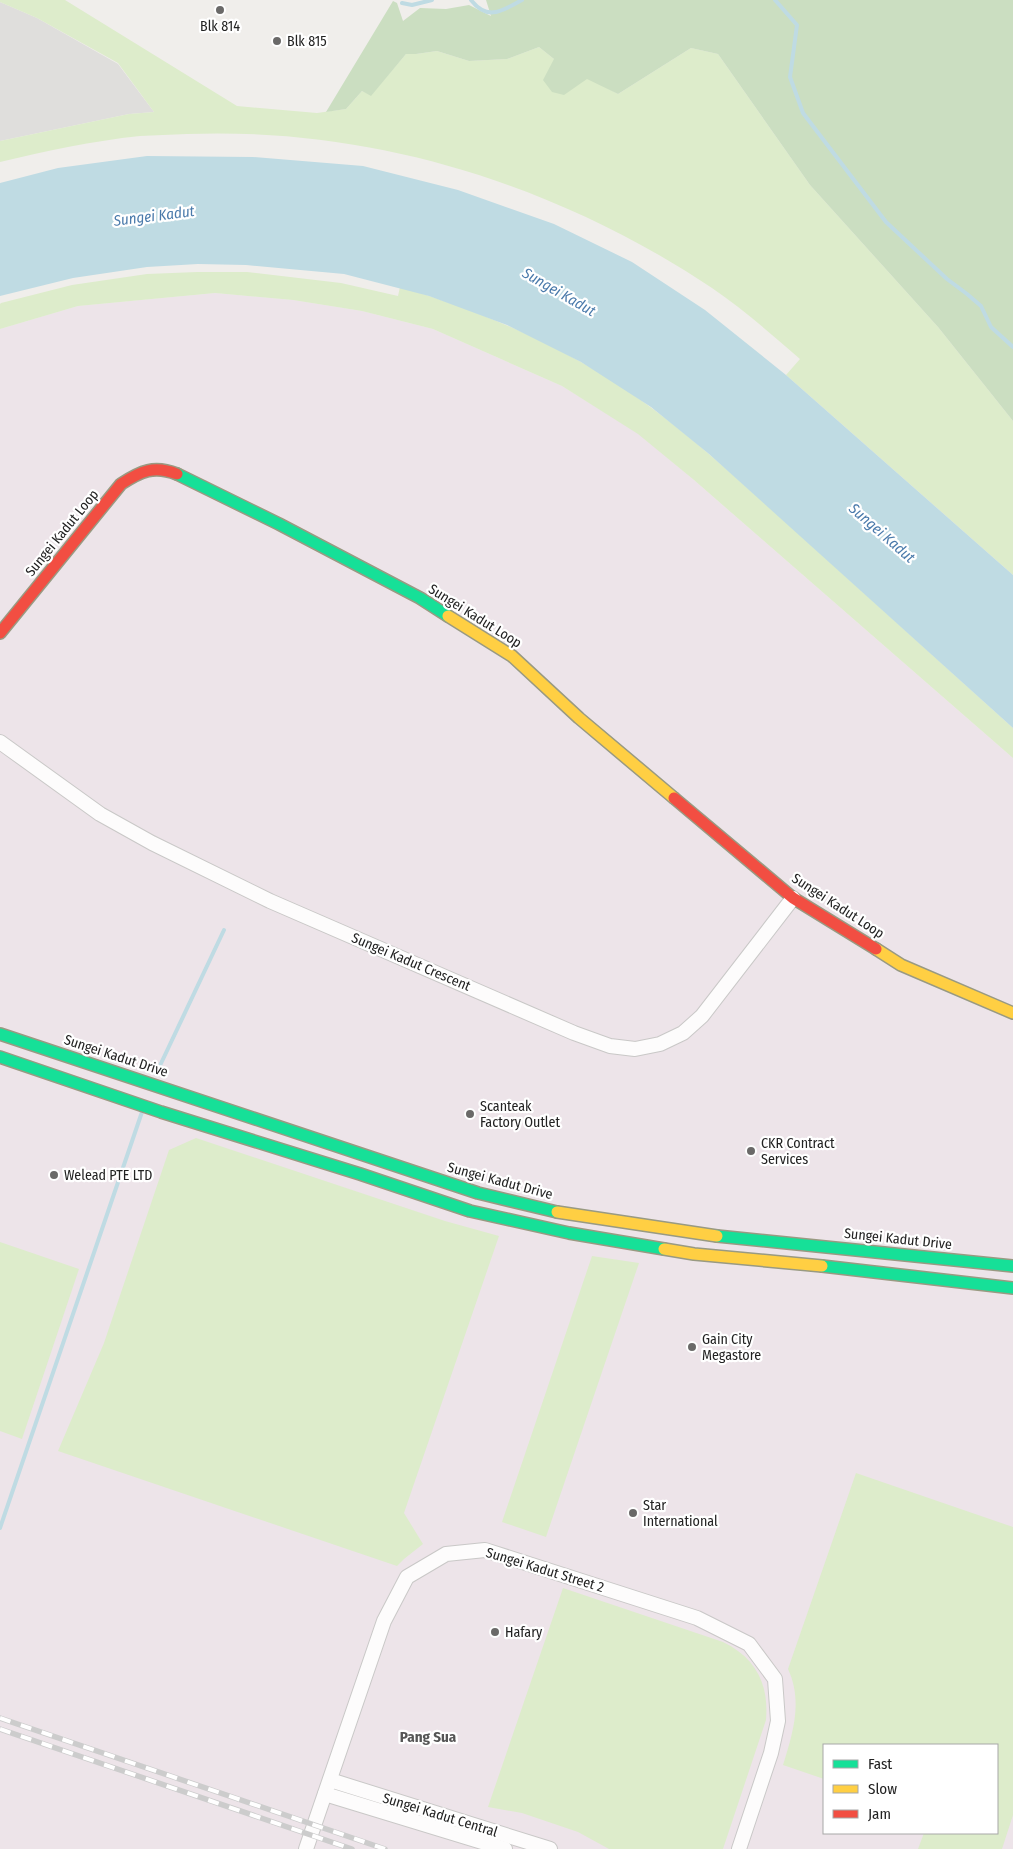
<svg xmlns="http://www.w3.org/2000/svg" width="1013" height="1849" viewBox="0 0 1013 1849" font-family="'Fira Sans Condensed',sans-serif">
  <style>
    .residential { fill: #dfdedc }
    .industrial { fill: #ede4e9; fill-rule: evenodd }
    .grass { fill: #ddeccb }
    .forest { fill: #cbdec1 }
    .water { fill: #bfdbe3 }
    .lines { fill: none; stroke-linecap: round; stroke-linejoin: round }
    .stream { stroke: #bfdbe3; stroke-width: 4 }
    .street-casing { stroke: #c9c8c7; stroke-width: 16 }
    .fast-casing { stroke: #999a82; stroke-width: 14 }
    .slow-casing { stroke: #999a82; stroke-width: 14 }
    .jam-casing { stroke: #999a82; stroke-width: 14 }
    .street { stroke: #fdfcfc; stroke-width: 14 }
    .fast { stroke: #16e098; stroke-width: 11 }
    .slow { stroke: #ffcf43; stroke-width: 11 }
    .jam { stroke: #f24e42; stroke-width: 11 }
    .rail-casing { stroke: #ccc; stroke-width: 5.5 }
    .rail { stroke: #fff; stroke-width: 4; stroke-dasharray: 11; stroke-linecap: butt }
    .poi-dot { fill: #6a6968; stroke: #fff; stroke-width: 2 }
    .labels { text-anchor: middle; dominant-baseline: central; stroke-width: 4.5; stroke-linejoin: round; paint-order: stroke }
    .poi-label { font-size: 14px; fill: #222; stroke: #fff; text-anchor: start }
    .street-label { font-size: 14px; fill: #222; stroke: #fff }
    .water-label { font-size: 15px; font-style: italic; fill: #4a7aab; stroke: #fff }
    .neighbourhood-label { font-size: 15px; font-weight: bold; fill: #555; stroke: #fff }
  </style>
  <rect width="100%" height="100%" fill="#f0eeeb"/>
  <path class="residential" d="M 0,2 L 37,18 L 118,64 L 154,112 L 129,114 L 0,141 Z"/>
  <path class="industrial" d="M 215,293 L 293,300 L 362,311 L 433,329 L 562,386 L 638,433 L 694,480 L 1013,758 L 1013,1849 L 0,1849 L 0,329 L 78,306 ZM 824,1745 L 997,1745 L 997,1833 L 824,1833 Z"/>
  <g class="grass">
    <path d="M 0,0 L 65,0 L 237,106 L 317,113 L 346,109 L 362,91 L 371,95 L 406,54 L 416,54 L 437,51 L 469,61 L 507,59 L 539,47 L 554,59 L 618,94 L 691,48 L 718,54 L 810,185 L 938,327 L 1013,421 L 1013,575 L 786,375 L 800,359 C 772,335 743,309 712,288 C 558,185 374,127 187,134 C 171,135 155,135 140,136 C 92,141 46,151 0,162 L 0,141 L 129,114 L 154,112 L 118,63 L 37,18 L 0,2 Z"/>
    <path d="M 197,272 L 247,272 L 341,283 L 398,296 L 400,287 C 462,305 524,330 581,362 C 659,405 725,468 791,527 C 865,594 939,661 1013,728 L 1013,758 L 694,480 L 638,434 L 562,386 L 433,329 L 362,311 L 293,300 L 215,293 L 78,306 L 0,329 L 0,304 L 1,303 L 72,285 L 147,274 Z"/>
    <path d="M 196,1138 L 445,1221 L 499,1236 L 404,1513 L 423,1544 L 404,1559 L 397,1566 L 58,1451 L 104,1343 L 169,1150 Z"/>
    <path d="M 0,1242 L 79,1269 L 22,1439 L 0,1431 Z"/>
    <path d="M 592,1256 L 639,1263 L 546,1537 L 502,1522 Z"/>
    <path d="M 856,1473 L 1013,1527 L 1013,1815 L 1002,1849 L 918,1849 L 924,1833 L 997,1833 L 997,1745 L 824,1745 L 824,1779 L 783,1765 C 793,1733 803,1701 788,1669 Z"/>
    <path d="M 563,1588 L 723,1642 C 756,1658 769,1684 766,1720 L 723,1849 L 609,1849 L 578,1832 L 522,1813 L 488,1807 Z"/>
  </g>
  <path class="forest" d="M 486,0 L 1013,0 L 1013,421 L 938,327 L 810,185 L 718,54 L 691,48 L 618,94 L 587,79 L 564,95 L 552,92 L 543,80 L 554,59 L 539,47 L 507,59 L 469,61 L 437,51 L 416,54 L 406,54 L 371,96 L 362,91 L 346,109 L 326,112 L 393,1 L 397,3 L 403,21 L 420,8 L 446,9 L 469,5 L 491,16 Z"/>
  <path class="water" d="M 147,156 L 253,157 L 363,166 L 458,190 L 554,224 L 632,262 L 705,310 L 786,375 L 1013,575 L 1013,728 L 709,454 L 651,407 L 581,362 L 507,325 L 429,296 L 344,274 L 246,265 L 198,264 L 147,267 L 73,278 L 0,296 L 0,183 L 58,168 Z"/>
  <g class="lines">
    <g class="stream">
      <path d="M 471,0 C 488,22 503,10 522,0"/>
      <path d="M 775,0 L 797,25 L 790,77 L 803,113 L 886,222 L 947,279 L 967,294 L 981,306 L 991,327 L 1013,347"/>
      <path d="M 402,3 L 412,5 L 432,0"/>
      <path d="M 156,1074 L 224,930"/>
      <path d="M 0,1528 L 142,1112"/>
    </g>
    <defs>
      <g id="street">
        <path d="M 0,742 L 100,814 L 152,843 L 270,901 L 574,1033 L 610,1046 L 635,1049 L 660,1044 L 683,1033 L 702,1016 L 793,898"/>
        <path d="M 330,1780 L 550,1849"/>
        <path d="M 325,1794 L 505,1849"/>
        <path d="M 306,1849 L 384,1621 L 407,1577 L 446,1554 L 485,1550 L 697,1618 L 749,1644 L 775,1679 L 778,1721 L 771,1753 L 739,1849"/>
      </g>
      <g id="fast">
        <path d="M 177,474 L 279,524 L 420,598 L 448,616"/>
        <path d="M 0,1034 L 478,1193 L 557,1212"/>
        <path d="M 0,1057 L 161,1112 L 360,1174 L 470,1211 L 569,1233 L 664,1249"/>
        <path d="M 717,1236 L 1013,1266"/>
        <path d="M 822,1266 L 1013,1288"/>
      </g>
      <g id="slow">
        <path d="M 448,616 L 512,656 L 579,718 L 674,798"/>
        <path d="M 876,949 L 901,965 L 1013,1013"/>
        <path d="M 557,1212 L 717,1236"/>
        <path d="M 664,1249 L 694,1254 L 822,1266"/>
      </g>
      <g id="jam">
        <path d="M 0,633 L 121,484 C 141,471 154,465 177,474"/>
        <path d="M 674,798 L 793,898 L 876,949"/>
      </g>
    </defs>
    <use href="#street" class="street-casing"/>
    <use href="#fast" class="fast-casing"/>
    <use href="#slow" class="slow-casing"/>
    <use href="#jam" class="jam-casing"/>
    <use href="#street" class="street"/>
    <use href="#fast" class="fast"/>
    <use href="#slow" class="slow"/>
    <use href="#jam" class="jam"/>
    <defs>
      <g id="rail">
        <path d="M 0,1718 L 385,1849"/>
        <path d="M 0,1729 L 352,1849"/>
      </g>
    </defs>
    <use href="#rail" class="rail-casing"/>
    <use href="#rail" class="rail"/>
  </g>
  <g class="poi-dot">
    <circle cx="220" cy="10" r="5"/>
    <circle cx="277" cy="41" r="5"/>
    <circle cx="470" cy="1114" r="5"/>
    <circle cx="751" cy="1151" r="5"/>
    <circle cx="54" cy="1175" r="5"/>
    <circle cx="692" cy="1347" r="5"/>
    <circle cx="633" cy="1513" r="5"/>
    <circle cx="495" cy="1632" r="5"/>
  </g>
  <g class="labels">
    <g class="poi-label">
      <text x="220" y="26" text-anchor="middle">Blk 814</text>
      <text x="287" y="41">Blk 815</text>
      <text x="480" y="1106">Scanteak<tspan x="480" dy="16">Factory Outlet</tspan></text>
      <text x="761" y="1143">CKR Contract<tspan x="761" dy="16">Services</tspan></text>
      <text x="64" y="1175">Welead PTE LTD</text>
      <text x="702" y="1339">Gain City<tspan x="702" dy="16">Megastore</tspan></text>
      <text x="643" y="1505">Star<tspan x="643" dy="16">International</tspan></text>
      <text x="505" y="1632">Hafary</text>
    </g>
    <g class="street-label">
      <text transform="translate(62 533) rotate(-51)">Sungei Kadut Loop</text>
      <text transform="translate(475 616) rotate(32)">Sungei Kadut Loop</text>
      <text transform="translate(838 906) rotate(33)">Sungei Kadut Loop</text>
      <text transform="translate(411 962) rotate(23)">Sungei Kadut Crescent</text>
      <text transform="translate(116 1056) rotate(18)">Sungei Kadut Drive</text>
      <text transform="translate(500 1181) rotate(15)">Sungei Kadut Drive</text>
      <text transform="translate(898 1239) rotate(6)">Sungei Kadut Drive</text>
      <text transform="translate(545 1570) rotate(17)">Sungei Kadut Street 2</text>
      <text transform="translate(440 1815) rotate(17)">Sungei Kadut Central</text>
    </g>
    <g class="water-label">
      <text transform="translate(154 216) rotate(-7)">Sungei Kadut</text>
      <text transform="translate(559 292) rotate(30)">Sungei Kadut</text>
      <text transform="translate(882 533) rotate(41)">Sungei Kadut</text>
    </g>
    <g class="neighbourhood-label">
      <text x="428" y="1737">Pang Sua</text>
    </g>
  </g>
  <rect x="823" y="1744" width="175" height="90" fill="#ffffff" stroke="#a7a7a7"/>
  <rect x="833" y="1760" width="25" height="8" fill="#16e098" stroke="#a7a7a7"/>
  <text x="868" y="1769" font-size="15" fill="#222222">Fast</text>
  <rect x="833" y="1785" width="25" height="8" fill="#ffcf43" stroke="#a7a7a7"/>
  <text x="868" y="1794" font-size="15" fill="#222222">Slow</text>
  <rect x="833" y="1810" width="25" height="8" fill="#f24e42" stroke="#a7a7a7"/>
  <text x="868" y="1819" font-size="15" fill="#222222">Jam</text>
</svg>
